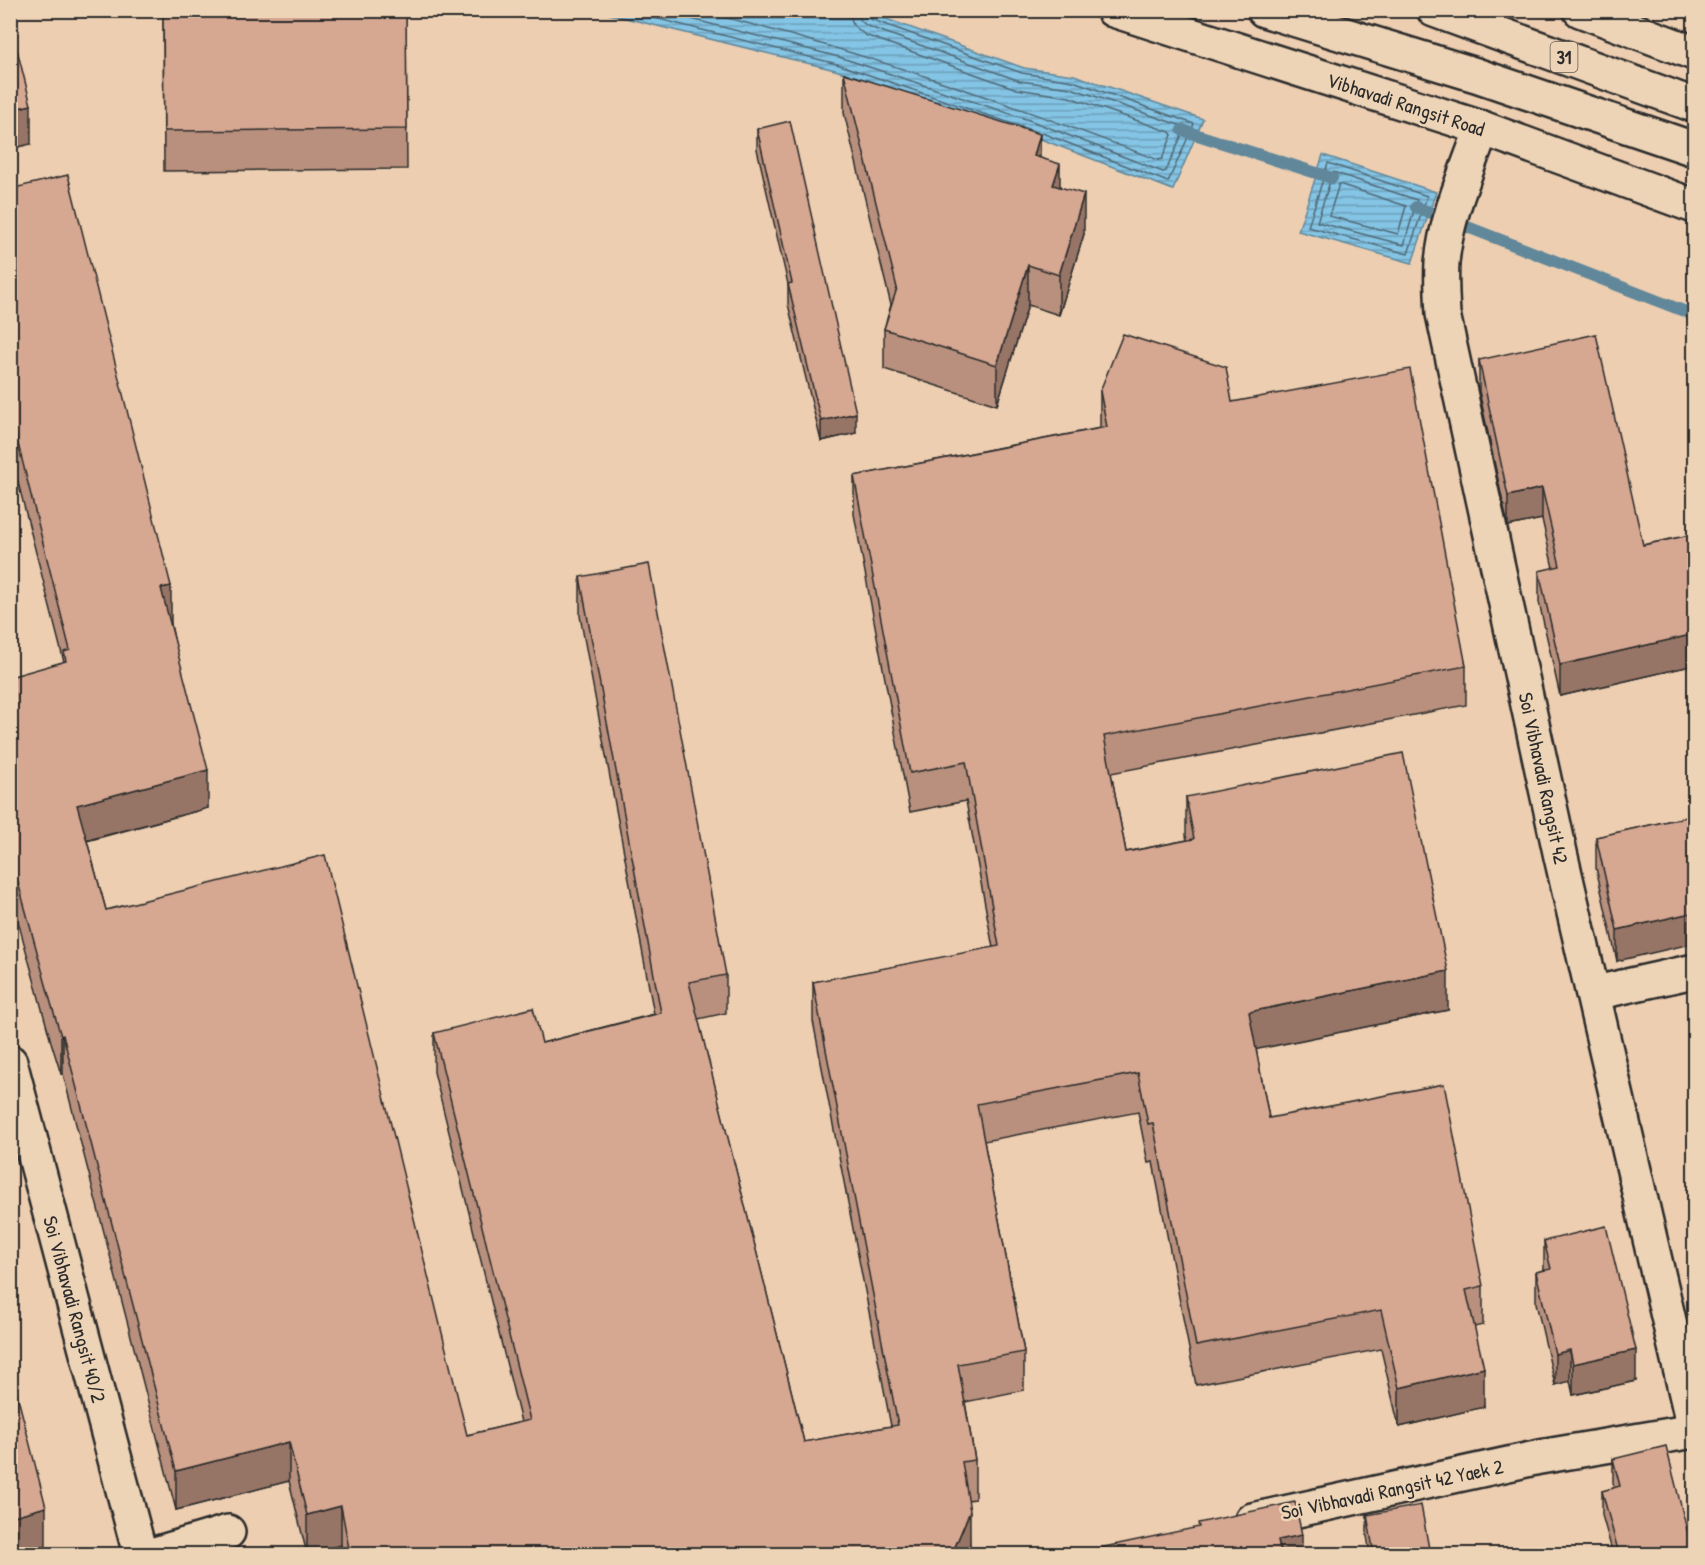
<svg xmlns="http://www.w3.org/2000/svg" width="1705" height="1565" viewBox="0 0 1705 1565" font-family="'Patrick Hand',sans-serif">
  <style>
    .water { fill: url(#water-rules); stroke: #60879a; stroke-width: 1.5 }
    .lines { fill: none; stroke-linecap: round; stroke-linejoin: round }
    .shore { stroke: #4f6875; stroke-width: 1.5 }
    .stream { stroke: #60879a; stroke-width: 12 }
    .minor-casing { stroke: #2b2b2b; stroke-width: 38 }
    .major-casing { stroke: #2b2b2b; stroke-width: 38 }
    .highway-casing { stroke: #2b2b2b; stroke-width: 38 }
    .minor { stroke: #eed4b6; stroke-width: 33 }
    .major { stroke: #eed4b6; stroke-width: 33 }
    .highway { stroke: #eed4b6; stroke-width: 33 }
    .wall { fill: #b8907d; stroke: #2b2b2b; stroke-width: 1.5 }
    .shaded-wall { fill: #967566; stroke: #2b2b2b; stroke-width: 1.5 }
    .building { fill: #d6a791; stroke: #2b2b2b; stroke-width: 1.5 }
    .labels { text-anchor: middle; dominant-baseline: central; stroke-width: 5; stroke-linejoin: round; paint-order: stroke }
    .shield { fill: #eed4b6; stroke: #665e55; stroke-width: 1.5 }
    .shield-label { font-size: 18px; font-weight: bold; fill: #2b2b2b }
    .street-label { font-size: 20px; fill: #2b2b2b; stroke: #eed4b6 }
  </style>
  <defs>
    <pattern id="water-rules" width="6" height="5" patternUnits="userSpaceOnUse" patternTransform="scale(1.5)"><rect width="6" height="5" fill="#84c4e4"/><path d="M0 2.5h6" fill="none" stroke="#6c9fb9"/></pattern>
  </defs>
  <rect width="100%" height="100%" fill="#edceb1"/>
  <filter id="ink" filterUnits="userSpaceOnUse"><feTurbulence type="fractalNoise" baseFrequency=".0167" numOctaves="2"/><feDisplacementMap in="SourceGraphic" scale="12" xChannelSelector="R" yChannelSelector="G"/><feConvolveMatrix kernelMatrix="1 2 1 2 8 2 1 2 1" color-interpolation-filters="sRGB"/></filter>
  <g filter="url(#ink)">
    <g class="water">
      <path d="M 597,11 L 864,11 L 1024,68 L 1074,75 L 1203,119 L 1173,190 L 1025,133 L 835,70 Z"/>
      <path d="M 1323,155 L 1436,192 L 1412,263 L 1298,231 Z"/>
    </g>
    <g class="lines">
      <g class="shore">
        <path d="M 623,10 L 837,64 L 1037,132"/>
        <path d="M 656,10 L 839,57 L 1029,120 L 1163,172 L 1166,171 L 1184,130 L 1182,126 L 1071,88 L 1020,81 L 867,26 L 860,20 L 858,10"/>
        <path d="M 695,10 C 853,48 1006,102 1158,160 L 1162,159 L 1172,135 L 1170,132 L 1069,97 L 1017,89 L 865,35 L 853,25 L 849,10"/>
        <path d="M 865,10 L 870,19 L 1022,73 L 1073,81 L 1194,124 L 1168,182 L 1042,133"/>
        <path d="M 1328,163 L 1427,196 L 1408,254 L 1308,227 Z"/>
        <path d="M 1333,172 L 1417,200 L 1404,245 L 1317,222 Z"/>
        <path d="M 1339,184 L 1406,206 L 1398,234 L 1329,216 Z"/>
      </g>
      <g class="stream">
        <path d="M 1182,130 L 1332,178"/>
        <path d="M 1416,207 L 1694,315"/>
      </g>
      <defs>
        <g id="minor">
          <path d="M 1482,128 C 1467,171 1446,216 1442,263 C 1441,279 1442,297 1443,314 L 1561,857 L 1694,1428"/>
          <path d="M 1595,993 L 1694,971"/>
          <path d="M 10,1062 L 140,1554"/>
          <path d="M 1252,1520 L 1540,1457 L 1694,1431"/>
          <path d="M 155,1554 L 228,1532"/>
        </g>
        <path id="major" d="M 1113,10 L 1482,128 L 1694,206"/>
        <g id="highway">
          <path d="M 1264,10 L 1476,75 L 1694,149"/>
          <path d="M 1434,10 L 1694,105"/>
          <path d="M 1580,10 L 1694,53"/>
        </g>
      </defs>
      <use href="#minor" class="minor-casing"/>
      <use href="#major" class="major-casing"/>
      <use href="#highway" class="highway-casing"/>
      <use href="#minor" class="minor"/>
      <use href="#major" class="major"/>
      <use href="#highway" class="highway"/>
    </g>
    <g class="wall">
      <path d="M 163,10 L 406,10 L 407,169 L 164,171 Z"/>
      <path d="M 844,73 L 1040,158 L 1060,187 L 1084,234 L 1059,315 L 1028,305 L 997,405 L 884,369 L 884,329 L 891,305 L 844,113 Z"/>
      <path d="M 757,129 L 856,433 L 821,441 L 788,304 L 788,284 L 757,149 Z"/>
      <path d="M 10,189 L 171,624 L 208,808 L 87,841 L 106,910 L 467,1435 L 521,1422 L 434,1072 L 434,1033 L 542,1043 L 654,1014 L 580,616 L 580,577 L 726,975 L 726,1013 L 698,1019 L 804,1442 L 891,1426 L 813,1021 L 813,982 L 993,948 L 966,801 L 910,812 L 854,514 L 854,476 L 1100,428 L 1100,391 L 1232,402 L 1466,666 L 1466,705 L 1111,773 L 1126,852 L 1187,840 L 1186,836 L 1186,797 L 1448,1010 L 1256,1049 L 1269,1118 L 1483,1286 L 1483,1325 L 1474,1327 L 1484,1407 L 1399,1427 L 1381,1349 L 1196,1385 L 1153,1162 L 1148,1163 L 1138,1112 L 984,1141 L 1024,1352 L 1024,1390 L 965,1402 L 975,1460 L 975,1499 L 968,1500 L 970,1550 L 968,1554 L 343,1554 L 341,1545 L 307,1554 L 289,1481 L 176,1510 L 63,1074 L 61,1074 L 51,1042 L 10,892 L 10,677 L 64,662 L 10,451 Z"/>
      <path d="M 1479,360 L 1643,545 L 1695,534 L 1695,665 L 1560,696 L 1539,602 L 1539,571 L 1553,568 L 1542,519 L 1508,526 L 1479,391 Z"/>
      <path d="M 1695,815 L 1617,961 L 1596,868 L 1596,837 Z"/>
      <path d="M 1544,1241 L 1636,1381 L 1573,1395 L 1570,1381 L 1555,1385 L 1536,1303 L 1536,1272 L 1544,1270 Z"/>
      <path d="M 1613,1459 L 1693,1554 L 1613,1554 L 1602,1515 L 1602,1491 L 1614,1488 L 1613,1483 Z"/>
      <path d="M 1367,1515 L 1430,1554 L 1370,1554 L 1367,1536 Z"/>
    </g>
    <g class="shaded-wall">
      <path d="M 31,105 L 31,144 L 10,149 L 10,110 Z"/>
      <path d="M 1040,134 L 1040,174 L 1034,156 Z"/>
      <path d="M 1060,164 L 1060,204 L 1053,185 Z"/>
      <path d="M 1084,194 L 1084,234 L 1059,315 L 1059,275 Z"/>
      <path d="M 1028,265 L 1028,305 L 997,405 L 997,365 Z"/>
      <path d="M 856,413 L 856,433 L 821,441 L 821,421 Z"/>
      <path d="M 1542,488 L 1542,519 L 1508,526 L 1508,496 Z"/>
      <path d="M 171,586 L 171,624 L 161,627 L 161,588 Z"/>
      <path d="M 1695,634 L 1695,665 L 1560,696 L 1560,665 Z"/>
      <path d="M 208,770 L 208,808 L 77,843 L 77,805 Z"/>
      <path d="M 1695,912 L 1695,943 L 1617,961 L 1617,930 Z"/>
      <path d="M 1448,971 L 1448,1010 L 1249,1051 L 1249,1012 Z"/>
      <path d="M 63,1035 L 63,1074 L 61,1074 L 61,1036 Z"/>
      <path d="M 1570,1350 L 1570,1381 L 1555,1385 L 1555,1354 Z"/>
      <path d="M 1636,1350 L 1636,1381 L 1573,1395 L 1573,1364 Z"/>
      <path d="M 1484,1368 L 1484,1407 L 1399,1427 L 1399,1388 Z"/>
      <path d="M 289,1442 L 289,1481 L 176,1510 L 176,1471 Z"/>
      <path d="M 341,1506 L 341,1545 L 307,1554 L 307,1515 Z"/>
      <path d="M 46,1507 L 46,1547 L 18,1554 L 10,1554 L 10,1517 Z"/>
      <path d="M 970,1511 L 970,1550 L 968,1554 L 952,1554 Z"/>
      <path d="M 1302,1535 L 1302,1554 L 1278,1554 L 1278,1540 Z"/>
    </g>
    <g class="building">
      <path d="M 163,10 L 406,10 L 407,129 L 164,131 Z"/>
      <path d="M 10,22 L 31,105 L 10,110 Z"/>
      <path d="M 844,73 L 1040,134 L 1034,156 L 1060,164 L 1053,185 L 1084,194 L 1059,275 L 1028,265 L 997,365 L 884,329 L 897,288 Z"/>
      <path d="M 790,121 L 856,413 L 821,421 L 788,284 L 792,283 L 757,129 Z"/>
      <path d="M 68,175 L 171,586 L 161,588 L 208,770 L 77,805 L 106,910 L 325,855 L 467,1435 L 530,1420 L 434,1033 L 533,1008 L 542,1043 L 661,1013 L 580,577 L 649,564 L 726,975 L 689,982 L 804,1442 L 898,1425 L 813,982 L 999,946 L 966,762 L 910,773 L 854,476 L 1107,427 L 1100,391 L 1123,334 L 1226,367 L 1232,402 L 1410,369 L 1466,666 L 1104,736 L 1126,852 L 1194,839 L 1186,797 L 1403,753 L 1448,971 L 1249,1012 L 1269,1118 L 1444,1084 L 1483,1286 L 1466,1290 L 1484,1368 L 1399,1388 L 1381,1310 L 1196,1346 L 1153,1123 L 1148,1124 L 1138,1073 L 977,1104 L 1024,1352 L 958,1364 L 975,1460 L 962,1462 L 970,1511 L 952,1554 L 350,1554 L 341,1506 L 307,1515 L 289,1442 L 176,1471 L 63,1035 L 61,1036 L 51,1003 L 10,853 L 10,677 L 66,661 L 64,652 L 70,650 L 10,412 L 10,189 Z"/>
      <path d="M 1596,334 L 1643,545 L 1695,534 L 1695,634 L 1560,665 L 1539,571 L 1560,566 L 1542,488 L 1508,496 L 1479,360 Z"/>
      <path d="M 1695,815 L 1695,912 L 1617,930 L 1596,837 Z"/>
      <path d="M 1606,1226 L 1636,1350 L 1573,1364 L 1570,1350 L 1555,1354 L 1536,1272 L 1551,1269 L 1544,1241 Z"/>
      <path d="M 10,1367 L 46,1507 L 10,1517 Z"/>
      <path d="M 1666,1446 L 1693,1554 L 1619,1554 L 1602,1491 L 1620,1486 L 1613,1459 Z"/>
      <path d="M 1295,1502 L 1302,1535 L 1278,1540 L 1281,1554 L 1071,1554 L 1199,1527 L 1198,1523 Z"/>
      <path d="M 1421,1505 L 1430,1554 L 1374,1554 L 1367,1515 Z"/>
    </g>
  </g>
  <g class="labels">
    <rect class="shield" x="1550.5" y="42" width="27" height="30" rx="4.5"/>
    <g class="shield-label">
      <text x="1564" y="57">31</text>
    </g>
    <g class="street-label">
      <text transform="translate(1406 104) rotate(18)">Vibhavadi Rangsit Road</text>
      <text transform="translate(1544 778) rotate(78)">Soi Vibhavadi Rangsit 42</text>
      <text transform="translate(75 1309) rotate(75)">Soi Vibhavadi Rangsit 40/2</text>
      <text transform="translate(1392 1489) rotate(-12)">Soi Vibhavadi Rangsit 42 Yaek 2</text>
    </g>
  </g>
  <rect width="1705" height="1565" fill="none" stroke="#eed4b6" stroke-width="36"/>
  <rect x="18" y="18" width="1669" height="1529" fill="none" stroke="#2b2b2b" stroke-width="2" filter="url(#ink)"/>
</svg>
